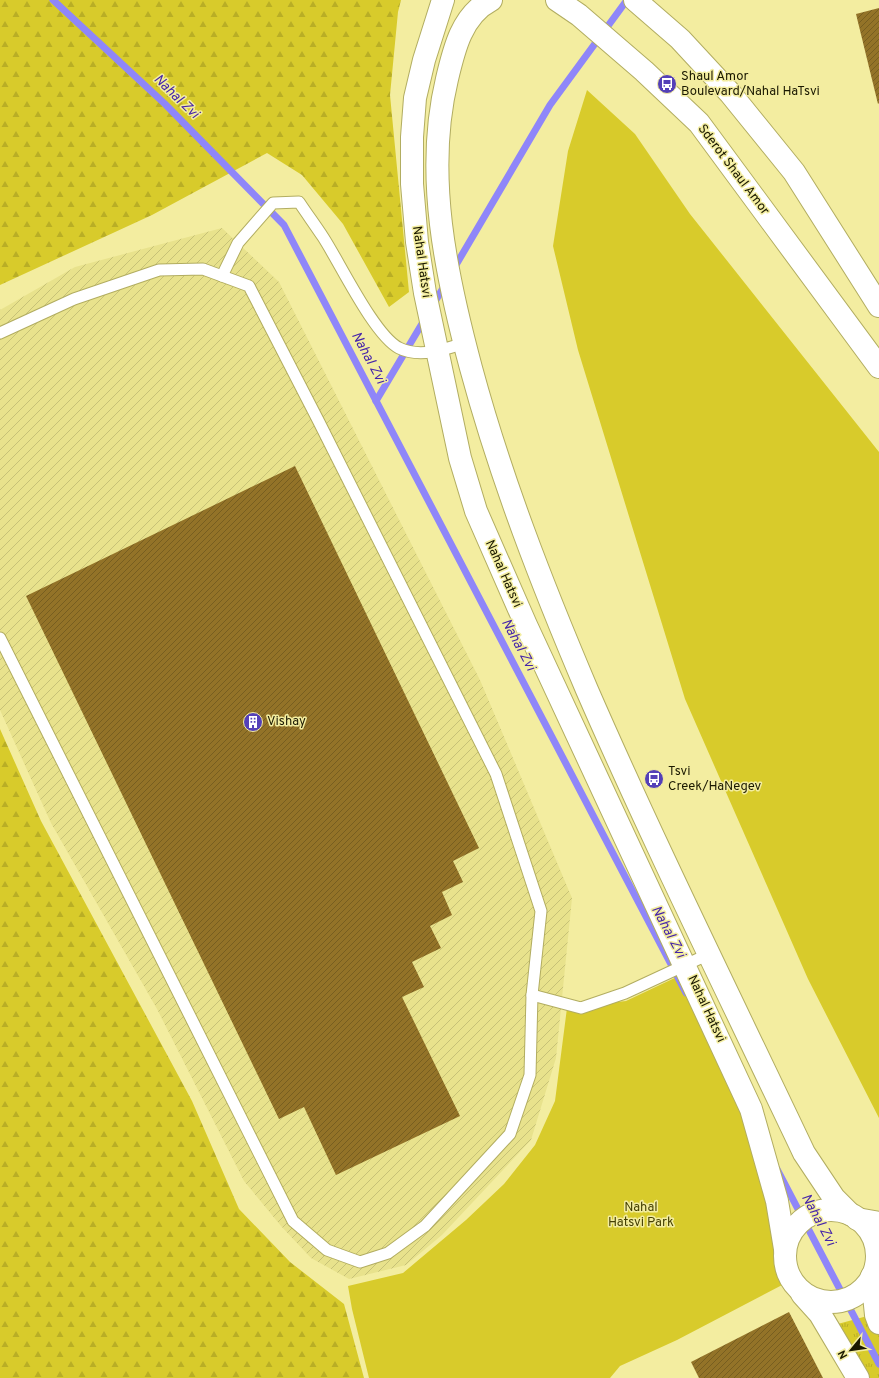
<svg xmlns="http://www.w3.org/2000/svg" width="879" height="1378" viewBox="0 0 879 1378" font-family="Overpass,sans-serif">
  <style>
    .industrial { fill: url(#industrial-furrows) }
    .grass { fill: url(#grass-tufts) }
    .forest { fill: url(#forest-firs) }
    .park { fill: #d8cb2b }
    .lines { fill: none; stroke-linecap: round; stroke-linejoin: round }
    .stream { stroke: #8f86f9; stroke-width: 7 }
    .building { fill: url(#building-hatch) }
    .lane-casing { stroke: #b2ad61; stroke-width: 13 }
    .street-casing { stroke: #b2ad61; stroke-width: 24 }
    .secondary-casing { stroke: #b2ad61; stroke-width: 24 }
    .lane { stroke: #fff; stroke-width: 11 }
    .street { stroke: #fff; stroke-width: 22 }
    .secondary { stroke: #fff; stroke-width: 22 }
    .labels { text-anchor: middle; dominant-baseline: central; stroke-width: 3; stroke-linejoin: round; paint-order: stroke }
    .poi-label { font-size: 13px; fill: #1b1900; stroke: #f3eda0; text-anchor: start }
    .street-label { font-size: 13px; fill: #1b1900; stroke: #f3eda0 }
    .park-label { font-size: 13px; fill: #443f00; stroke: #f3eda0 }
    .water-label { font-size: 14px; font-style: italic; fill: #4524aa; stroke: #f3eda0 }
  </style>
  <defs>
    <pattern id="industrial-furrows" width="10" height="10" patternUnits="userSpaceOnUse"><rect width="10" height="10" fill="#e8e28c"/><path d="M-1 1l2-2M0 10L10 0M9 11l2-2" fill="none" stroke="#c6c177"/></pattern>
    <pattern id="grass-tufts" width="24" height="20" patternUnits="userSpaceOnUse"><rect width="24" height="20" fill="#d8cb2b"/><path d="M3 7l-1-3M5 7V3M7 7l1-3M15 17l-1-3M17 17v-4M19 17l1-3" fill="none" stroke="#b9ae25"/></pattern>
    <pattern id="forest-firs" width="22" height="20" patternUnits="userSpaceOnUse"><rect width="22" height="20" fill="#d8cb2b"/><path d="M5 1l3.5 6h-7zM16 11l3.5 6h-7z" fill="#b9ae25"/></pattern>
    <pattern id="building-hatch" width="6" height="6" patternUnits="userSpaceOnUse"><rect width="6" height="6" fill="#937328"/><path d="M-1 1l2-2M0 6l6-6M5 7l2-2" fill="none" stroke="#775e20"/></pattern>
  </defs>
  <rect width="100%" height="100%" fill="#f3eda0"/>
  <path class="industrial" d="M 222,228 L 279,282 L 480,680 L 572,898 L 556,1058 L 531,1140 L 442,1235 L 406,1265 L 349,1279 L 311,1258 L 281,1226 L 244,1181 L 157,1009 L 51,823 L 0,710 L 0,310 L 75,267 Z"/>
  <path class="grass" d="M 871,1315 L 879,1336 L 879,1378 L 862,1378 L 834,1325 Z"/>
  <g class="forest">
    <path d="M 0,0 L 401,0 L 398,12 L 390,95 L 409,292 L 389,307 L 343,224 L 302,175 L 267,153 L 152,215 L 0,285 Z"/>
    <path d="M 0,729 L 41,821 L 192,1101 L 239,1209 L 290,1262 L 344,1304 L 364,1378 L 0,1378 Z"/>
  </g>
  <g class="park">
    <path d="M 587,90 L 635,134 L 690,214 L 879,452 L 879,1118 L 808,979 L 685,699 L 578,350 L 553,246 L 568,151 Z"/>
    <path d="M 681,975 L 736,1089 L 775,1233 L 784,1284 L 677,1340 L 620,1366 L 610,1378 L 369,1378 L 352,1309 L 348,1286 L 403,1273 L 466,1220 L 504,1184 L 535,1145 L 555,1101 L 567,1008 L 626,1001 Z"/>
  </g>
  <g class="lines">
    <g class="stream">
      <path d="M 53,0 L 165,104 L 284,225 L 686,993"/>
      <path d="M 453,270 L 550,105 L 627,0"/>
      <path d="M 433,305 L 446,283"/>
      <path d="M 376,401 L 426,317"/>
      <path d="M 777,1169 L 879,1364"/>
    </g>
  </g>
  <g class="building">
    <path d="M 879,8 L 879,103 L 878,104 L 856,14 Z"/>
    <path d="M 295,466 L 479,848 L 453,861 L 463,882 L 442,892 L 452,915 L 430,926 L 441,948 L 412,962 L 424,987 L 402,997 L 460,1116 L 336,1175 L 304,1107 L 279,1119 L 26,596 Z"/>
    <path d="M 789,1312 L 823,1378 L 699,1378 L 691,1362 Z"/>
  </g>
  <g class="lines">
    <defs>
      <g id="lane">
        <path d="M 222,276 L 238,243 L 273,203 L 299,202 C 307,214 315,225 323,237 C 340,263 374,335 399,348 C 419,358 444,350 464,343"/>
        <path d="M 0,333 L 74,299 L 159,270 L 203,269 L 249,286 L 319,422 L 496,774 L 541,911 L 532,995 L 530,1075 L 510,1134 L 425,1226 L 388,1253 L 360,1262 L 327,1250 L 293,1221 L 0,638"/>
        <path d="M 532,995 L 581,1008 L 625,993 L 709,954"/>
      </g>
      <g id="street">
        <path d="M 857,1219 L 879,1223"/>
        <path d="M 876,1267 L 879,1260"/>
      </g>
      <g id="secondary">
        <path d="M 443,0 L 424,60 L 415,98 L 412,137 L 412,184 L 417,242 L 425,293 L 460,458 L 476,511 L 526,625 L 751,1109 L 777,1201 L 785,1249"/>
        <path d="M 491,0 C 462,15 454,49 447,79 C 424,174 446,275 471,368 C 501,479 542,584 587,690 C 655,846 731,999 804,1153 L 834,1198 L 850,1214"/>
        <path d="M 557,0 L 579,15 L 644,71 L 699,123 L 879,367"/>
        <path d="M 635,0 L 680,39 L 730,93 L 794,172 L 879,306"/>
        <circle cx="831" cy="1256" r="46"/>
        <path d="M 872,1276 L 876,1315 L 879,1323"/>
        <path d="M 802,1294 L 820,1314 L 858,1378"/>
      </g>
    </defs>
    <use href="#lane" class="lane-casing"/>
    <use href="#street" class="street-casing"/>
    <use href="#secondary" class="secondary-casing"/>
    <use href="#lane" class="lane"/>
    <use href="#street" class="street"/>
    <use href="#secondary" class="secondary"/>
  </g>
  <defs>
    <symbol id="bus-disc" viewBox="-11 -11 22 22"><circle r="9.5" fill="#5440b8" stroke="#f3eda0"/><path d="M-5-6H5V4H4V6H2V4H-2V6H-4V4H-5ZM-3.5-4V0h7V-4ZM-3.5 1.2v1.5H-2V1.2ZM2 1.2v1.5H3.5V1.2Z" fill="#fff"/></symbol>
    <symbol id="building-disc" viewBox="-11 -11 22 22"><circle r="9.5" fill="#5440b8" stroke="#f3eda0"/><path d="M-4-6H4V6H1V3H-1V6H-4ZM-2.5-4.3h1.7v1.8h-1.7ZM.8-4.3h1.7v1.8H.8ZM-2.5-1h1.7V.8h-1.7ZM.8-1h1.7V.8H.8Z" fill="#fff"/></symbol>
  </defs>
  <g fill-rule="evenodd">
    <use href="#bus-disc" x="656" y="73" width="22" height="22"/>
    <use href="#building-disc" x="242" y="711" width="22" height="22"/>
    <use href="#bus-disc" x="643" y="768" width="22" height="22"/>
  </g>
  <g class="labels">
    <g class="poi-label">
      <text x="681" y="77">Shaul Amor<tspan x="681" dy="15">Boulevard/Nahal HaTsvi</tspan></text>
      <text x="267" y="722">Vishay</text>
      <text x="668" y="772">Tsvi<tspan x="668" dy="15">Creek/HaNegev</tspan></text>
    </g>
    <g class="street-label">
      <text transform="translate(733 170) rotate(53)">Sderot Shaul Amor</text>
      <text transform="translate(421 262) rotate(82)">Nahal Hatsvi</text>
      <text transform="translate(503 574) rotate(66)">Nahal Hatsvi</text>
      <text transform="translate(706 1009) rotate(65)">Nahal Hatsvi</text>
    </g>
    <g class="park-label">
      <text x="641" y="1208">Nahal<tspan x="641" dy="15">Hatsvi Park</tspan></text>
    </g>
    <g class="water-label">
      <text transform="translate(176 97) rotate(44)">Nahal Zvi</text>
      <text transform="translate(368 358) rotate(62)">Nahal Zvi</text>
      <text transform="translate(518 645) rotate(62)">Nahal Zvi</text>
      <text transform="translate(668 932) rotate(62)">Nahal Zvi</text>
      <text transform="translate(818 1220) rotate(62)">Nahal Zvi</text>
    </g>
  </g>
  <g transform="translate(851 1350) rotate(241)" stroke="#f3eda0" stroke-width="3" paint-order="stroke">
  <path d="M0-3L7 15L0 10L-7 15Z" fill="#1b1900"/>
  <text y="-6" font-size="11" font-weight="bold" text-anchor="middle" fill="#1b1900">N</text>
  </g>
</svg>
